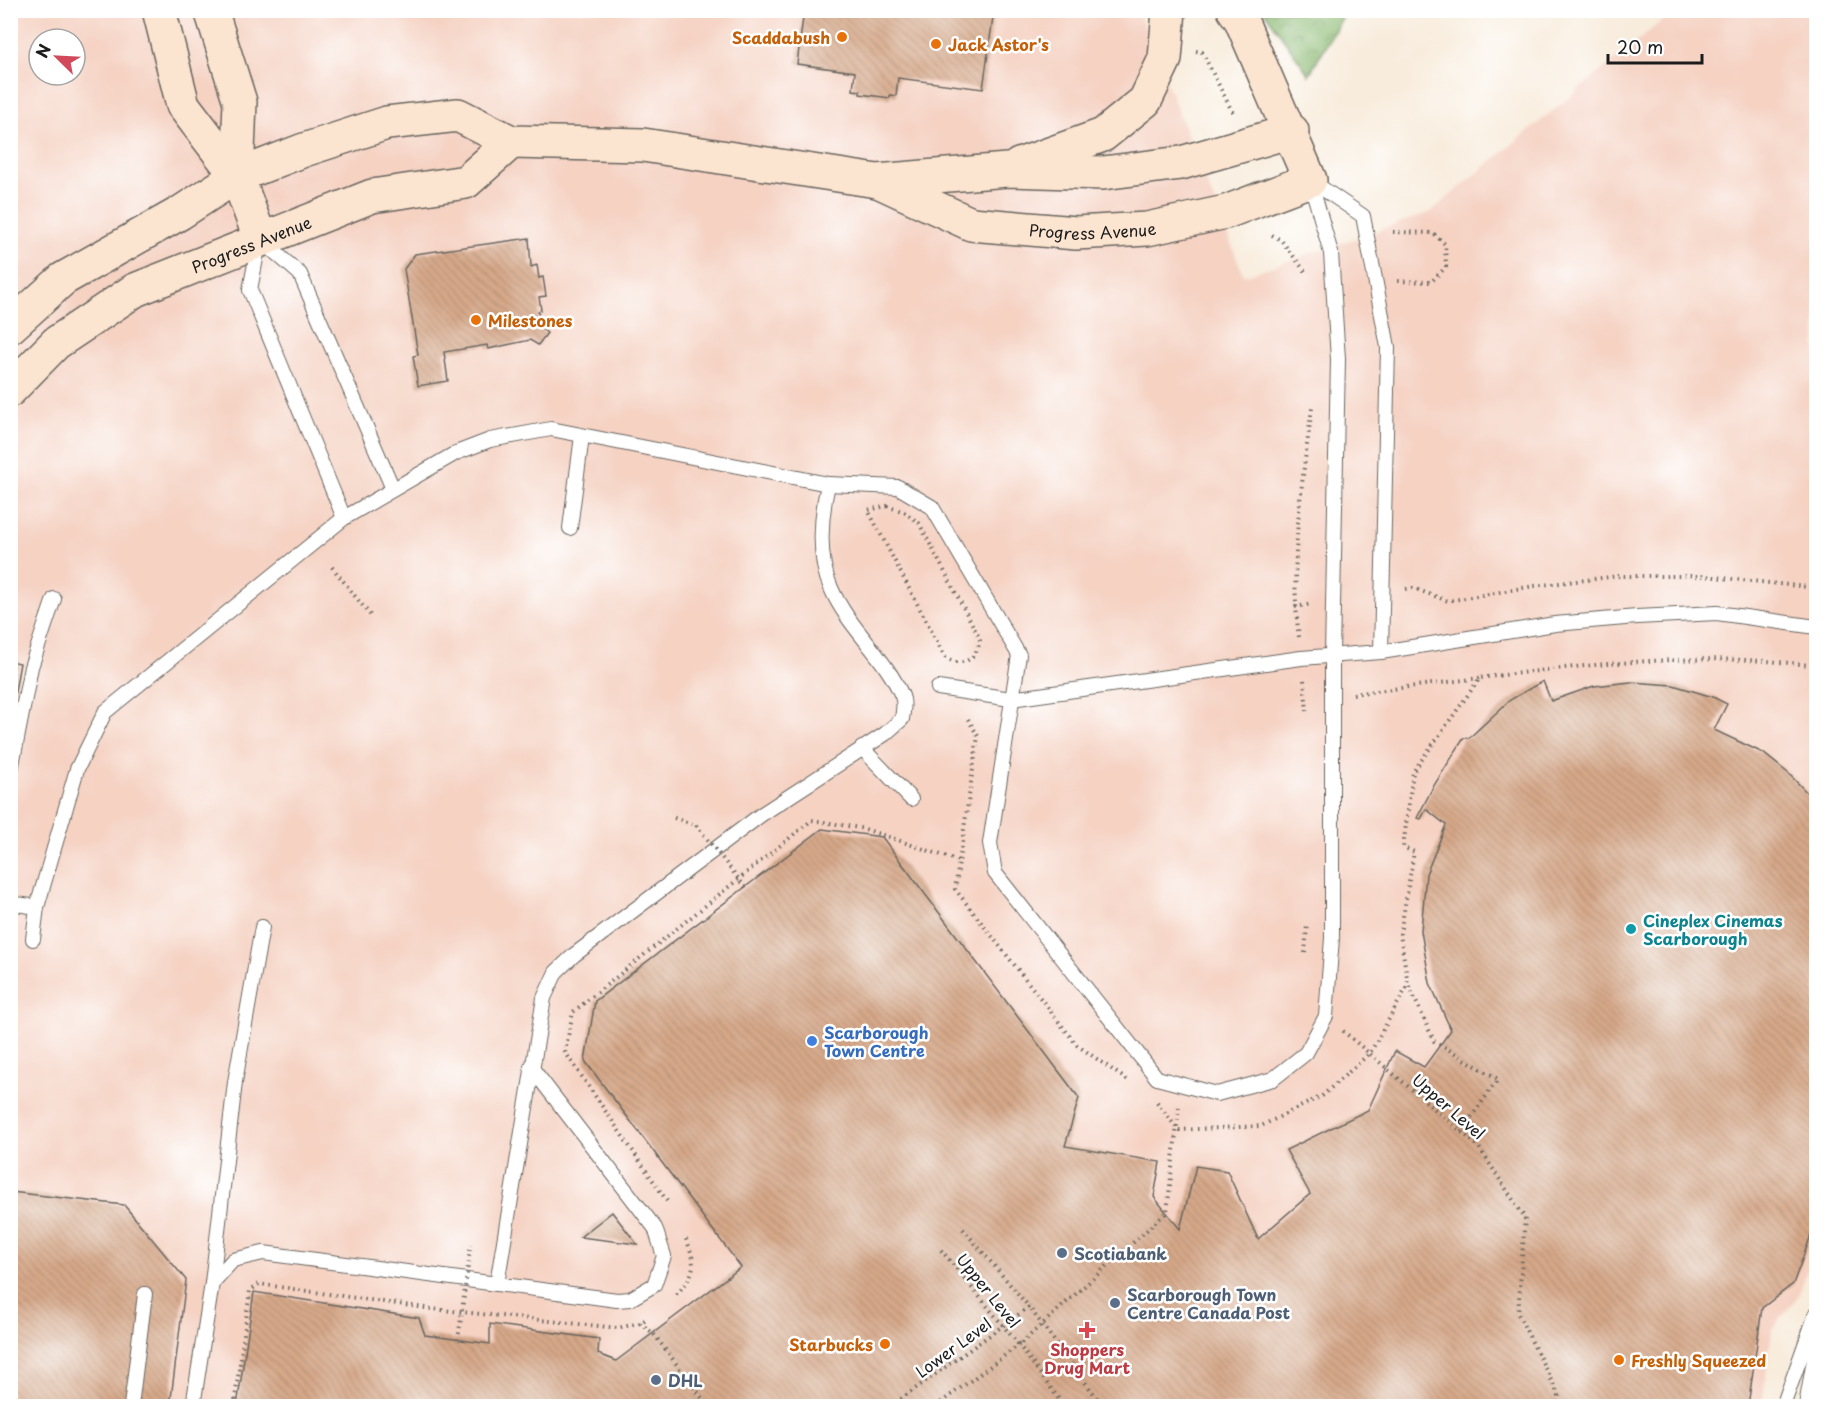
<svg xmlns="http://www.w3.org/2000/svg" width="1827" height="1417" viewBox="0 0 1827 1417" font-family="'Playpen Sans',sans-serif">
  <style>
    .built { fill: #f5d2c2; fill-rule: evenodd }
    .forest { fill: url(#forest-crowns); stroke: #526a46; stroke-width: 1.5 }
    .building { fill: url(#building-back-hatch) }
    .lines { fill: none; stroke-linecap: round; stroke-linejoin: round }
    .lane-casing { stroke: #69655f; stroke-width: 16 }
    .secondary-casing { stroke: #69655f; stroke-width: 36 }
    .path { stroke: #69655f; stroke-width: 4; stroke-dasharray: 1.5 4.5; stroke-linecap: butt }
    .lane { stroke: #fff; stroke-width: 14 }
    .secondary { stroke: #fce5d0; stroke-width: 33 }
    .path-bridge { stroke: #69655f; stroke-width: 4; stroke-dasharray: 1.5 4.5; stroke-linecap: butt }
    .food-dot { fill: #e8710a; stroke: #fff; stroke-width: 2 }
    .culture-dot { fill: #0f9aa8; stroke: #fff; stroke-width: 2 }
    .shop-dot { fill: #3f7fe0; stroke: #fff; stroke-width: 2 }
    .service-dot { fill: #5c6f8a; stroke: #fff; stroke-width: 2 }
    .health-dot { fill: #e0444e; stroke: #fff; stroke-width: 2 }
    .labels { text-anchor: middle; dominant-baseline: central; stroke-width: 5; stroke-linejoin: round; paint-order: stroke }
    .food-label { font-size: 16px; font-weight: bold; fill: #c56008; stroke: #fff; text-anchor: start }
    .street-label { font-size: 16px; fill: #1c1c1c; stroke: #fff }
    .culture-label { font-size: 16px; font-weight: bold; fill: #0d838f; stroke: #fff; text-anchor: start }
    .shop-label { font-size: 16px; font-weight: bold; fill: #366cbe; stroke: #fff; text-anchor: start }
    .service-label { font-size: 16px; font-weight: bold; fill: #4e5e75; stroke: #fff; text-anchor: start }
    .health-label { font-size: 16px; font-weight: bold; fill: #be3a42; stroke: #fff }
  </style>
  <defs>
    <pattern id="forest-crowns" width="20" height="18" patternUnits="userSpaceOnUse" patternTransform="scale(1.5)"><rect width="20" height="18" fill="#89b870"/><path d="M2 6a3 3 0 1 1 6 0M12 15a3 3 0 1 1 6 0" fill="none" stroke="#6f955b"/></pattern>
    <pattern id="building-back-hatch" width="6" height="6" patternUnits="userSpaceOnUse" patternTransform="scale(1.5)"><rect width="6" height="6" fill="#d6a889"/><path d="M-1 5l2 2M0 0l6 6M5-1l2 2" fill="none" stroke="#b79076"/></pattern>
  </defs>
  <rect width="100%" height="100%" fill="#fff"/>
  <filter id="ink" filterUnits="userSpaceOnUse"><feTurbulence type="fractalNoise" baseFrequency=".0167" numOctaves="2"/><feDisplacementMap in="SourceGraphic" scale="12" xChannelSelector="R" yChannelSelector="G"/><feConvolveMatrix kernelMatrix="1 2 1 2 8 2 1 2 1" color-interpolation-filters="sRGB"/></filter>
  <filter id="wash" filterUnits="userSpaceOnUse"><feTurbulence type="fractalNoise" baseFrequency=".008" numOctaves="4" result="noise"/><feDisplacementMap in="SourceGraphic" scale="24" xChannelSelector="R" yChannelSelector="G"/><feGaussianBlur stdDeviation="1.35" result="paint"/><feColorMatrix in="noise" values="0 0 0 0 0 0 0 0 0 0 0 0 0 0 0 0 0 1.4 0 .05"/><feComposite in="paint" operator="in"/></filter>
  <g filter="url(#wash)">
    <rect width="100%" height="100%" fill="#f8ecdc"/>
    <path class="built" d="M 10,11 L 1138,11 L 1244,276 L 1429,213 L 1674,11 L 1816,11 L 1816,1248 L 1798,1296 L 1772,1329 L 1762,1406 L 11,1406 ZM 39,39 L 75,39 L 75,75 L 39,75 Z"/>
    <path class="forest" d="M 1264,11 L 1346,11 L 1309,75 Z"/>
    <g id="blocks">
      <g class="building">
        <path d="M 804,10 L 994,10 L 983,89 L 898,78 L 896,96 L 890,95 L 890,98 L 860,94 L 860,91 L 853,90 L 855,72 L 797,64 Z"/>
        <path d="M 529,238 L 531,267 L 537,265 L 539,278 L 543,277 L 546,296 L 539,297 L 541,310 L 538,311 L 541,328 L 547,333 L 538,345 L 530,340 L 488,349 L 487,345 L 444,352 L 448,381 L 418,386 L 413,356 L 418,355 L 404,269 L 415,254 Z"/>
        <path d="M 10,661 L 20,663 L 12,709 L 10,709 Z"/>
        <path d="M 1543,681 L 1551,701 L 1594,686 L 1631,682 L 1673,685 L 1713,697 L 1727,704 L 1714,730 L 1763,753 L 1788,773 L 1816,802 L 1816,1222 L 1793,1284 L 1762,1308 L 1748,1406 L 237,1406 L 254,1292 L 419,1318 L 425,1335 L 490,1344 L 490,1324 L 599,1339 L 598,1354 L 616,1361 L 741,1267 L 585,1061 L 595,1001 L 822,829 L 882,837 L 1079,1098 L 1065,1146 L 1160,1162 L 1154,1197 L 1180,1229 L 1196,1166 L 1227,1171 L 1258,1239 L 1310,1194 L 1286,1150 L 1368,1110 L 1395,1051 L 1424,1067 L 1451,1030 L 1430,983 L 1421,931 L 1426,874 L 1446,825 L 1426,809 L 1421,819 L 1417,818 L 1433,787 L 1464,738 L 1469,738 L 1510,700 Z"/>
        <path d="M 11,1192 L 124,1205 L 186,1280 L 170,1406 L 10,1406 Z"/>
        <path d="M 612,1212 L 637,1244 L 580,1237 Z"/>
      </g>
    </g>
  </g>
  <g filter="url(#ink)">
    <use href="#blocks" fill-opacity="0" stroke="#69655f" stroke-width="1.5"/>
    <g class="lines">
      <defs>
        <g id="lane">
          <path d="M 1310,180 L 1363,216 L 1388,347 L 1381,652"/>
          <path d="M 261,240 L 300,274 L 393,489"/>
          <path d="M 259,243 L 250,290 L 344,518"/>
          <path d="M 570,528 L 582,436"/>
          <path d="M 938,688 L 1011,699 L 1301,658 L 1381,652 L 1555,624 L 1637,617 L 1717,613 L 1816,627"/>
          <path d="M 862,748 L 911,799"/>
          <path d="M 10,775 L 31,667 L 54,599"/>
          <path d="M 10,903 L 37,907"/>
          <path d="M 33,939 L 37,907 L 77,769 L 105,712 L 344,518 L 456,453 L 490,440 L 551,429 L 828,484 L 898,487 L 932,507 L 1019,655 L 990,843 L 995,873 L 1157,1078 L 1217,1094 L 1273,1079 L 1306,1053 L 1326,1016 L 1332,938 L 1332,654 L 1338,359 L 1331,253 L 1310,180"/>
          <path d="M 531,1067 L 655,1228 L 664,1256 L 654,1285 L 630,1299 L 617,1300 L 497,1284 L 544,998 L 556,972 L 574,955 L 762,814 L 885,734 L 902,719 C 903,711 905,703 902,696 C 885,656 848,628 831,588 C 817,558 821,515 828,484"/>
          <path d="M 212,1283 L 235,1082 L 262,927"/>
          <path d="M 131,1406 L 145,1294"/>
          <path d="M 193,1406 L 212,1283 L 233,1260 L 263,1253 L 497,1284"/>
          <path d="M 1783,1406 L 1816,1314"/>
          <path d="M 1806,1406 L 1816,1348"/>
        </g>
        <g id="secondary">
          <path d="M 159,10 L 183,105 L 237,176 L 260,238"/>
          <path d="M 211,10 L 240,102 L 237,176"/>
          <path d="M 1019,165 L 1103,135 L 1145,101 L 1165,59 L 1169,10"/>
          <path id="s1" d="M 880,182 L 971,224 L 1076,233 L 1147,229 L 1226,212 L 1310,180 L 1241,20 L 1234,10"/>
          <path d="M 10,327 L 63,279 L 180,213 L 237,176 L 304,150 L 387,123 L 458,115 L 511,142 L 643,145 L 877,181 L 1007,170 L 1103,173 L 1181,163 L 1292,131"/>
          <path id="s2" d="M 10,390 L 56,343 L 135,290 L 372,196 L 466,182 L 511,142"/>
        </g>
      </defs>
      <use href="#lane" class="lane-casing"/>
      <use href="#secondary" class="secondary-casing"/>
      <g class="path">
        <path d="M 1196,51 L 1202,52 L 1234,115"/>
        <path d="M 1393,232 L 1433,233 L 1445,244 L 1446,267 L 1431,282 L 1398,281"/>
        <path d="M 1272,235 L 1281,240 L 1307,274"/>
        <path d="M 887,506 L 904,512 L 919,523 L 980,639 C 978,657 963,670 945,657 L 868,510 Z"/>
        <path d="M 332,567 L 370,615"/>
        <path d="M 1406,589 L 1413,588 L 1448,601 L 1534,586 L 1619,576 L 1705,576 L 1816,588"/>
        <path d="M 1295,607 L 1312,604"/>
        <path d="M 1299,637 C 1289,562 1302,483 1312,408"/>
        <path d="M 1304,680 L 1307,711"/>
        <path d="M 1353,694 L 1480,678"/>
        <path d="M 968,719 L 978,736 L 955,889 L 1077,1045 L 1127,1080"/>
        <path d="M 674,818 L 696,825"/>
        <path d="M 1305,953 L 1307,925"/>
        <path d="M 1343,1031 L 1478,1146 L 1525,1218 L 1518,1314 L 1559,1396 L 1557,1406"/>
        <path d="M 1157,1102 L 1178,1130 L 1261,1126 L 1322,1096 L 1370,1053 L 1408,985"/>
        <path d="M 1461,1132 L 1498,1079 L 1434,1041 L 1408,984 L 1400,934 L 1414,852 L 1403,847 L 1413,772 L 1480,678 C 1591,664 1705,651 1816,666"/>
        <path d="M 667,1201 L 565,1052 L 573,1012 L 812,820 L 865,829 L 959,861"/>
        <path d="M 963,1229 L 1029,1307"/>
        <path d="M 941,1250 L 1019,1345 L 1167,1212 L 1179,1107"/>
        <path d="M 470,1251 L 471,1245"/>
        <path d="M 676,1294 C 698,1273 696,1260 684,1235"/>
        <path d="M 640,1323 L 653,1333 L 708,1406"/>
        <path d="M 234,1406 L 250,1291 L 259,1284 L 432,1309 L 618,1328 L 640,1323 L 645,1320"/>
        <path d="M 891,1406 L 1029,1307 L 1103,1406"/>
        <path d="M 936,1406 L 1019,1345 L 1064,1406"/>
      </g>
      <use href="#lane" class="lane"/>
      <use href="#secondary" class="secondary"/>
      <g class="path-bridge">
        <path d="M 696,825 L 745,887"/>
        <path d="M 458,1340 L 470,1251"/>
      </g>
    </g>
  </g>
  <g class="food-dot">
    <circle cx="842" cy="37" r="6"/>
    <circle cx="936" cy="44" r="6"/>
    <circle cx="476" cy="320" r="6"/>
    <circle cx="885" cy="1344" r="6"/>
    <circle cx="1619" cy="1360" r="6"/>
  </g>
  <circle class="culture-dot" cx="1631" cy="929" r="6"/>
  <circle class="shop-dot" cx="812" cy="1041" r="6"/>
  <g class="service-dot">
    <circle cx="1062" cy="1253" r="6"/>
    <circle cx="1115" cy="1303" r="6"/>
    <circle cx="656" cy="1380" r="6"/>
  </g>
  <path class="health-dot" d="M1084 1321h6v6h6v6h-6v6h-6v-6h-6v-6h6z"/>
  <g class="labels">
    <g class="food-label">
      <text x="830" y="37" text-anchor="end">Scaddabush</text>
      <text x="948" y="44">Jack Astor's</text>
      <text x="488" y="320">Milestones</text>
      <text x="873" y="1344" text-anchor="end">Starbucks</text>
      <text x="1631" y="1360">Freshly Squeezed</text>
    </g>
    <g class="street-label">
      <text stroke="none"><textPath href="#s1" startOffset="222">Progress Avenue</textPath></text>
      <text stroke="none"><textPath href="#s2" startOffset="286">Progress Avenue</textPath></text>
      <text transform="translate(1449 1106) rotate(41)">Upper Level</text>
      <text transform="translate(989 1290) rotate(51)">Upper Level</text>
      <text transform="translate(953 1347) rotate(-36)">Lower Level</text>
    </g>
    <g class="culture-label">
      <text x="1643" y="920">Cineplex Cinemas<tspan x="1643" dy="18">Scarborough</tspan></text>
    </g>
    <g class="shop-label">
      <text x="824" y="1032">Scarborough<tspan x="824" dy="18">Town Centre</tspan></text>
    </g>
    <g class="service-label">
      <text x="1074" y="1253">Scotiabank</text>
      <text x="1127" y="1294">Scarborough Town<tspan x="1127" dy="18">Centre Canada Post</tspan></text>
      <text x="668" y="1380">DHL</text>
    </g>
    <g class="health-label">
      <text x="1087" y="1349">Shoppers<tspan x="1087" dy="18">Drug Mart</tspan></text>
    </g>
  </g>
  <rect width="1827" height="1417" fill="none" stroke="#fff" stroke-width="36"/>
  <g transform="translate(57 57) rotate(294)"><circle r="28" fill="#ffffff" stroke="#a4a4a4" stroke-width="1.5"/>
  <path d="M0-4.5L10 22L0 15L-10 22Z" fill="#d1495b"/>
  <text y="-9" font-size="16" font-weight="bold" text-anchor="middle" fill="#1c1c1c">N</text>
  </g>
  <path d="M1608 54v9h94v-9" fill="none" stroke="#1c1c1c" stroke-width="3"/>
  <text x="1617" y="54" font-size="18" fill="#1c1c1c" stroke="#ffffff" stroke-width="4.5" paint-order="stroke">20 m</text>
</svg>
